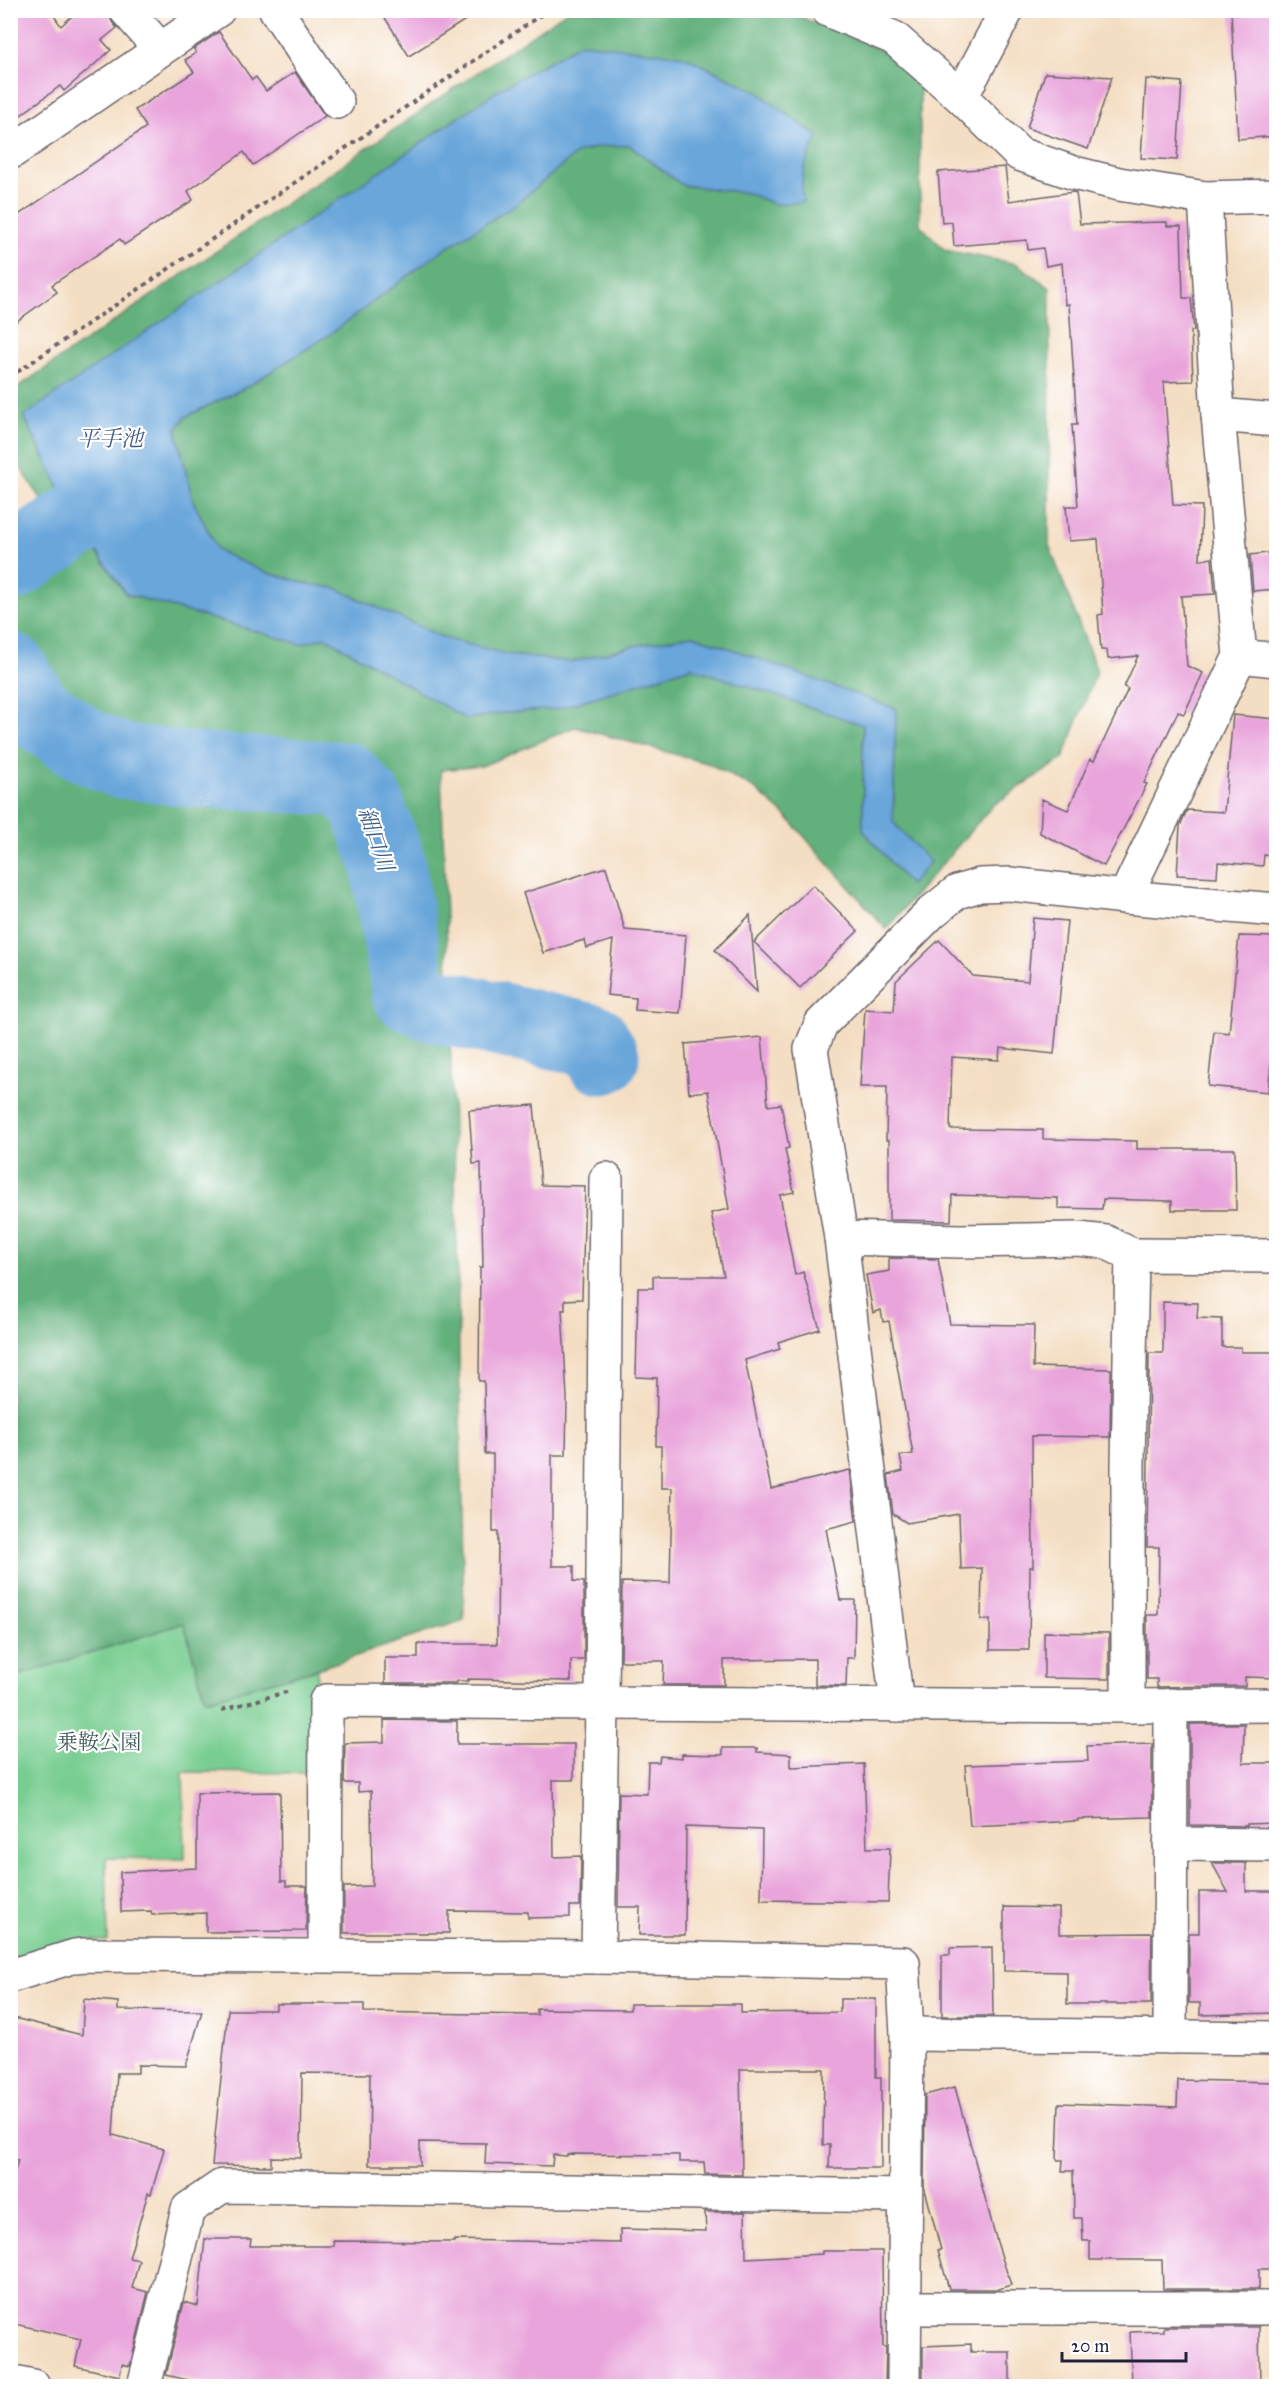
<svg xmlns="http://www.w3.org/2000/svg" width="1287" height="2397" viewBox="0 0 1287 2397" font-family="'IM FELL Great Primer','Noto Serif JP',serif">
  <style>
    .green { fill: #78cd91; stroke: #4d7866; stroke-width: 1.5 }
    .forest { fill: #62b07b; stroke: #42695b; stroke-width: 1.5 }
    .water { fill: #69a6da; stroke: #46648a; stroke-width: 1.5 }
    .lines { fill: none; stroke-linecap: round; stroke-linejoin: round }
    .river { stroke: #69a6da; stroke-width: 75 }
    .building { fill: #e9a5db }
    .street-casing { stroke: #6c646b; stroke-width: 36 }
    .path { stroke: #6c646b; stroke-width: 4; stroke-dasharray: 4.5 4.5; stroke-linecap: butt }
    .street { stroke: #fff; stroke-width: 33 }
    .labels { text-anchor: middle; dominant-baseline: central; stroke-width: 4.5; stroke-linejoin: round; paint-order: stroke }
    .park-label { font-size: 21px; fill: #405e59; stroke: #fff }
    .water-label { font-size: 22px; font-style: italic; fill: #425d83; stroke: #fff }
  </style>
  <rect width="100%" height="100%" fill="#fff"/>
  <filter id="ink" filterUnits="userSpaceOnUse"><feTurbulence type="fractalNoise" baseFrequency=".0167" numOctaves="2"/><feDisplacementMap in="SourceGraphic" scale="12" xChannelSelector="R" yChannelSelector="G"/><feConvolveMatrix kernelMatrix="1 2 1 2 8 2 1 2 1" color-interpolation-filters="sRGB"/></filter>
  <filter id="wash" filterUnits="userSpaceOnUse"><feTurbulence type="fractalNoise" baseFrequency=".008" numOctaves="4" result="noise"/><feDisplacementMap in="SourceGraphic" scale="24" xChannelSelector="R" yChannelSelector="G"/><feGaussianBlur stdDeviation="1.35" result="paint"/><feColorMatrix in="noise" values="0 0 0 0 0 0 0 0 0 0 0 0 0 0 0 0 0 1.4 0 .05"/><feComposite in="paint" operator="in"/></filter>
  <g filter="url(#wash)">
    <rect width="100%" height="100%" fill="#f4dec3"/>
    <path class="green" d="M 184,1623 L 205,1700 L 317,1669 L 316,1773 L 183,1772 L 185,1859 L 106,1858 L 108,1941 L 66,1940 L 11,1959 L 10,1678 Z"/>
    <path class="forest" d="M 567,11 L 786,11 L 887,52 L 920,83 L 920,225 L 945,250 L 1017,264 L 1050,288 L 1049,545 L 1097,671 L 1063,759 L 993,805 L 886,929 L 787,817 L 755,789 L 710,764 L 575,727 L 482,766 L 441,770 L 457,1245 L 464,1620 L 317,1669 L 205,1700 L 184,1623 L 11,1678 L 11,575 L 82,531 L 126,594 L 301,644 L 325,637 L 466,719 L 504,713 L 557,709 L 691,667 L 863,725 L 863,830 L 910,884 L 929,862 L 893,822 L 896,709 L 693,635 L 628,647 L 572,662 L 509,655 L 444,638 L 335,588 L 309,584 L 264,572 L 218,551 L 193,501 L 176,430 L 185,417 L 248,386 L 329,335 L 441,251 L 516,204 L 577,153 L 598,147 L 629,145 L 682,185 L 749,193 L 774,204 L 800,186 L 805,161 L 818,137 L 757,92 L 684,56 L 24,417 L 65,499 L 48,510 L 11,453 L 11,392 Z"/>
    <path class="water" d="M 581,43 L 684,56 L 757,92 L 818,137 C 806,159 799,177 803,202 L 774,204 L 748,193 L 682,185 L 629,145 L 598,147 L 577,153 L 516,204 L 441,251 L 329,335 L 248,386 L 185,417 L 176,430 L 193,501 L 218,551 L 264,572 L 308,584 L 335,588 L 444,638 L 509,655 L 572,662 L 628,647 L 693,635 L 896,709 L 893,822 L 930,862 L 910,885 L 863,830 L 863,725 L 691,667 L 557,709 L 504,713 L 466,719 L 325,637 L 301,644 L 126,594 L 76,521 L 24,416 L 500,89 Z"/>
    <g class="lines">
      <g class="river">
        <path d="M 10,565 L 76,521"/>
        <path d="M 10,670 L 36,711 L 83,744 L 121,761 L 186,769 L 345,779 L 365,801 L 387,859 L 409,993 L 431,1004 L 593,1041 L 602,1057"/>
      </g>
    </g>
    <g id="blocks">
      <g class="building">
        <path d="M 10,10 L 50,10 L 61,26 L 79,10 L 108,10 L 112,22 L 117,28 L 102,40 L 111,50 L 64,91 L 60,86 L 10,123 Z"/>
        <path d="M 380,10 L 481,10 L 409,56 Z"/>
        <path d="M 1231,10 L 1276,10 L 1276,136 L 1238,139 Z"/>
        <path d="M 219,32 L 252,80 L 256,77 L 266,91 L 295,72 L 325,116 L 253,165 L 244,152 L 188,191 L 193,200 L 124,245 L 120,239 L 52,285 L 57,292 L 10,326 L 10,221 L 146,127 L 135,110 L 194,72 L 185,60 L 196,53 L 194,49 Z"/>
        <path d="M 1045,73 L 1112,77 L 1088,149 L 1027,128 Z"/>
        <path d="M 1146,79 L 1182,82 L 1177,160 L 1141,158 Z"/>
        <path d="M 1005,167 L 1009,201 L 1073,192 L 1076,193 L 1080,224 L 1167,222 L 1167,226 L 1181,226 L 1183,298 L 1191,298 L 1194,331 L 1191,331 L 1193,381 L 1164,382 L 1173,505 L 1202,506 L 1200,560 L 1212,558 L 1215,594 L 1181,596 L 1187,666 L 1203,673 L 1184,714 L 1178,712 L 1144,783 L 1147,784 L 1104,866 L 1040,833 L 1042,799 L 1068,810 L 1090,759 L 1094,761 L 1128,689 L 1124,687 L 1138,656 L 1108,659 L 1107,650 L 1101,650 L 1098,615 L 1103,614 L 1098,539 L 1069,541 L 1066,506 L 1078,506 L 1072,425 L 1077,425 L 1069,304 L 1065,305 L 1062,263 L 1046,266 L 1043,248 L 1028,250 L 1027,240 L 954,246 L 952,222 L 942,223 L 938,172 Z"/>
        <path d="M 1276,552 L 1276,589 L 1253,591 L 1250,555 Z"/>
        <path d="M 1233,715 L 1276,719 L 1276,856 L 1264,855 L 1263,866 L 1218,862 L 1217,877 L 1177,875 L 1180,826 L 1187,810 L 1224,812 Z"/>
        <path d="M 606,867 L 625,930 L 686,935 L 680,1013 L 635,1010 L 636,998 L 607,995 L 613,940 L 586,948 L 584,940 L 543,953 L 523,893 Z"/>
        <path d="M 813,885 L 858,931 L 800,988 L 754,942 Z"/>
        <path d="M 750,915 L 757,992 L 715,950 Z"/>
        <path d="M 1033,918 L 1067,921 L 1054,1054 L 1000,1048 L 999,1060 L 952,1057 L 950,1129 L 1043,1130 L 1043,1139 L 1137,1141 L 1137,1149 L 1235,1149 L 1236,1210 L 1172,1210 L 1172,1201 L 1103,1199 L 1102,1209 L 1058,1208 L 1058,1198 L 952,1195 L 951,1221 L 889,1220 L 889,1140 L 886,1140 L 887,1087 L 860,1087 L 865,1009 L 894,1011 L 896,981 L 939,940 L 973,976 L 1028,981 Z"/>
        <path d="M 1239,936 L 1276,937 L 1276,1034 L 1274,1033 L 1268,1092 L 1208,1086 L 1214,1031 L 1229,1033 Z"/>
        <path d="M 762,1037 L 768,1106 L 781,1104 L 789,1148 L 785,1149 L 794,1192 L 780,1195 L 795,1275 L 803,1272 L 820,1329 L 778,1342 L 780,1349 L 745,1360 L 771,1489 L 850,1470 L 856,1521 L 826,1529 L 840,1600 L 855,1600 L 854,1658 L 847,1658 L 846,1686 L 815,1685 L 815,1659 L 724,1660 L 724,1685 L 663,1685 L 664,1661 L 621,1661 L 622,1582 L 670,1583 L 672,1488 L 661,1488 L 661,1446 L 656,1446 L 657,1378 L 636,1377 L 638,1288 L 653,1288 L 653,1276 L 724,1276 L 711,1213 L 729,1209 L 708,1091 L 689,1093 L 685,1044 Z"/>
        <path d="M 534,1105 L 541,1185 L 585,1186 L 582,1299 L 565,1300 L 565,1310 L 562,1310 L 567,1397 L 566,1455 L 552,1455 L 552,1566 L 574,1566 L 574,1581 L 584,1582 L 584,1660 L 571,1660 L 571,1681 L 468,1679 L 468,1681 L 456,1681 L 456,1683 L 385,1683 L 385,1658 L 418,1658 L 418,1644 L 497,1644 L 498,1532 L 493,1532 L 493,1454 L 485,1454 L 484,1381 L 479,1381 L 480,1267 L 483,1267 L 481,1163 L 473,1164 L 469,1110 Z"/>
        <path d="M 889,1258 L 938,1259 L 950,1324 L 1034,1325 L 1033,1367 L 1111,1369 L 1110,1437 L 1032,1436 L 1033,1567 L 1030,1567 L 1029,1650 L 990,1650 L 990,1620 L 981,1620 L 982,1568 L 961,1569 L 959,1514 L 907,1523 L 893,1514 L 888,1475 L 903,1471 L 900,1456 L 913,1454 L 889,1321 L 883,1322 L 881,1310 L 873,1313 L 866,1275 L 889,1271 Z"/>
        <path d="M 1163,1302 L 1198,1303 L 1197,1318 L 1222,1319 L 1222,1347 L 1241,1347 L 1241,1352 L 1276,1352 L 1276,1678 L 1245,1677 L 1245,1686 L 1157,1687 L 1157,1679 L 1147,1679 L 1147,1615 L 1158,1615 L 1159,1547 L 1147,1547 L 1149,1353 L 1163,1353 Z"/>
        <path d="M 1044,1632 L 1109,1633 L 1109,1679 L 1044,1678 Z"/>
        <path d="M 384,1720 L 457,1721 L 457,1744 L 574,1744 L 574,1780 L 553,1780 L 554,1857 L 581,1856 L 580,1906 L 570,1906 L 570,1917 L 528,1918 L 528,1912 L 449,1911 L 449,1933 L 344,1933 L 344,1887 L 372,1886 L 371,1791 L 358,1792 L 358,1783 L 344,1783 L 345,1743 L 384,1742 Z"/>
        <path d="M 1190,1724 L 1244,1724 L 1243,1763 L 1276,1763 L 1276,1823 L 1247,1824 L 1247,1826 L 1190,1825 Z"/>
        <path d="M 1152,1744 L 1152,1817 L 1078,1819 L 1078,1821 L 970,1826 L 965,1765 L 1088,1761 L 1087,1746 Z"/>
        <path d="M 723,1748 L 757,1748 L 757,1752 L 791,1754 L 791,1767 L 864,1764 L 867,1848 L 890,1848 L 888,1902 L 761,1900 L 762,1830 L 686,1827 L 685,1935 L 639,1935 L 640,1907 L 618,1907 L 619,1793 L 647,1794 L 648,1762 L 659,1762 L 660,1756 L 682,1758 L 682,1754 L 723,1755 Z"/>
        <path d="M 280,1792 L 281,1881 L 286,1881 L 286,1886 L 307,1886 L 306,1931 L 206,1932 L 206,1913 L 152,1915 L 151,1911 L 121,1912 L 120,1872 L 197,1868 L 197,1793 Z"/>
        <path d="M 1212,1863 L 1246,1863 L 1246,1891 L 1274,1891 L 1276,2013 L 1200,2015 L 1200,2003 L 1189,2003 L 1189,1933 L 1199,1933 L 1199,1892 L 1228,1892 Z"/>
        <path d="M 1004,1907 L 1059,1908 L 1059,1934 L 1152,1933 L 1151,2004 L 1067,2004 L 1067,1972 L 1004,1971 Z"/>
        <path d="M 992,1947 L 993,2016 L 942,2016 L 942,1955 L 950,1955 L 950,1948 Z"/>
        <path d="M 84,1999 L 118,2002 L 118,2010 L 202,2011 L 186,2066 L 138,2065 L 138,2073 L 117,2073 L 113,2135 L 164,2149 L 151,2194 L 148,2193 L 129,2258 L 139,2260 L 132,2288 L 148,2292 L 130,2366 L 122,2364 L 120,2376 L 75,2366 L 81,2339 L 10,2323 L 10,2188 L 18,2160 L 10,2158 L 10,2017 L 82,2035 Z"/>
        <path d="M 840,1999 L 876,1999 L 876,2077 L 881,2077 L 881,2168 L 829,2168 L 830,2145 L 823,2145 L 824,2069 L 740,2069 L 742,2175 L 705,2174 L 704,2162 L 679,2162 L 679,2155 L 567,2154 L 567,2156 L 553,2155 L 552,2166 L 485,2164 L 486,2143 L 420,2142 L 420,2165 L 369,2165 L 370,2074 L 302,2073 L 301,2158 L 271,2157 L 271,2166 L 212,2165 L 228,2010 L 276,2010 L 276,2004 L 364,2004 L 364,2012 L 537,2015 L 537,2009 L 630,2010 L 630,2004 L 741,2004 L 741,2013 L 840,2012 Z"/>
        <path d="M 1178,2080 L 1276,2082 L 1276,2163 L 1275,2163 L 1276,2269 L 1259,2269 L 1259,2289 L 1163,2289 L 1162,2260 L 1090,2260 L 1090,2241 L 1083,2241 L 1082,2218 L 1074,2218 L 1073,2171 L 1062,2171 L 1063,2160 L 1057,2160 L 1059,2103 L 1177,2107 Z"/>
        <path d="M 955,2087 L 997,2242 L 1011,2285 L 998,2289 L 949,2289 L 938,2250 L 941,2250 L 924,2186 L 925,2095 Z"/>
        <path d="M 705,2212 L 745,2212 L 746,2258 L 822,2254 L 822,2251 L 882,2251 L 883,2347 L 886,2347 L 885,2386 L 214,2386 L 166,2375 L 184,2302 L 198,2306 L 205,2239 L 251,2239 L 250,2246 L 334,2246 L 333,2241 L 454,2242 L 454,2240 L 620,2243 L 620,2229 L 706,2231 Z"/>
        <path d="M 1164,2327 L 1259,2327 L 1260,2386 L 1132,2386 L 1130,2332 L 1164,2331 Z"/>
        <path d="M 971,2344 L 971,2352 L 1010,2352 L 1010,2386 L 923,2386 L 923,2346 Z"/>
      </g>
    </g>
  </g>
  <g filter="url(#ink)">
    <use href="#blocks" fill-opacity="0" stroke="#6c646b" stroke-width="1.5"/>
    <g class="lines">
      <defs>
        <g id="street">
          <path d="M 126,10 L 160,49"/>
          <path d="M 276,10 L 337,102"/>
          <path d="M 828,10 L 894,38 L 961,97 L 1019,154 L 1074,173 L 1119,184 L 1205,198 L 1276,196"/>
          <path d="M 961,97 L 1007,10"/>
          <path d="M 10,153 L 218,10"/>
          <path d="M 1218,415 L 1276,420"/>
          <path d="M 1240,656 L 1276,660"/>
          <path d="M 1125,897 L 1240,656 L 1218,415 L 1205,198"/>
          <path d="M 606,1179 L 602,1703 L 1128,1706 L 1276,1705"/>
          <path d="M 841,1238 L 960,1241 L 1078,1239 L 1106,1242 L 1132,1255"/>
          <path d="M 897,1705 L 841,1238 L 811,1049 L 821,1024 L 932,912 L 957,892 L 980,885 L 1010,884 L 1125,897 L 1276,910"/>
          <path d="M 1128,1706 L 1128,1464 L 1132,1255 L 1276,1256"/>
          <path d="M 1170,1844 L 1276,1845"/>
          <path d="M 325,1955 L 326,1701 L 602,1703 L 598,1957"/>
          <path d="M 10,1976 L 75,1956 L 84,1955 L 598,1957 L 903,1963 L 907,2034 L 904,2386"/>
          <path d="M 907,2034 L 1276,2038"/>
          <path d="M 1170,2037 L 1171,1705"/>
          <path d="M 905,2308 L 1276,2308"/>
          <path d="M 10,2381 L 33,2386"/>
          <path d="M 144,2386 L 188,2209 L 222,2186 L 905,2196"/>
        </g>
      </defs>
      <use href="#street" class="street-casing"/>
      <g class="path">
        <path d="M 10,377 L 548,10"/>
        <path d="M 222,1710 L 290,1691"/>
      </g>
      <use href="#street" class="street"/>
    </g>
  </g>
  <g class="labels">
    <g class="park-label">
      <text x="99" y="1742">乗鞍公園</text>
    </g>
    <g class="water-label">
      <text x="110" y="438">平手池</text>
      <text transform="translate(376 839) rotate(71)">細口川</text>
    </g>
  </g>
  <rect width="1287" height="2397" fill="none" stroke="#fff" stroke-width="36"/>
  <path d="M1062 2352v9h124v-9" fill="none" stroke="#22223b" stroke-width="3"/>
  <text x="1071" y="2352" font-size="18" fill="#22223b" stroke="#ffffff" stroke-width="4.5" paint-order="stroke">20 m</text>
</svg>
